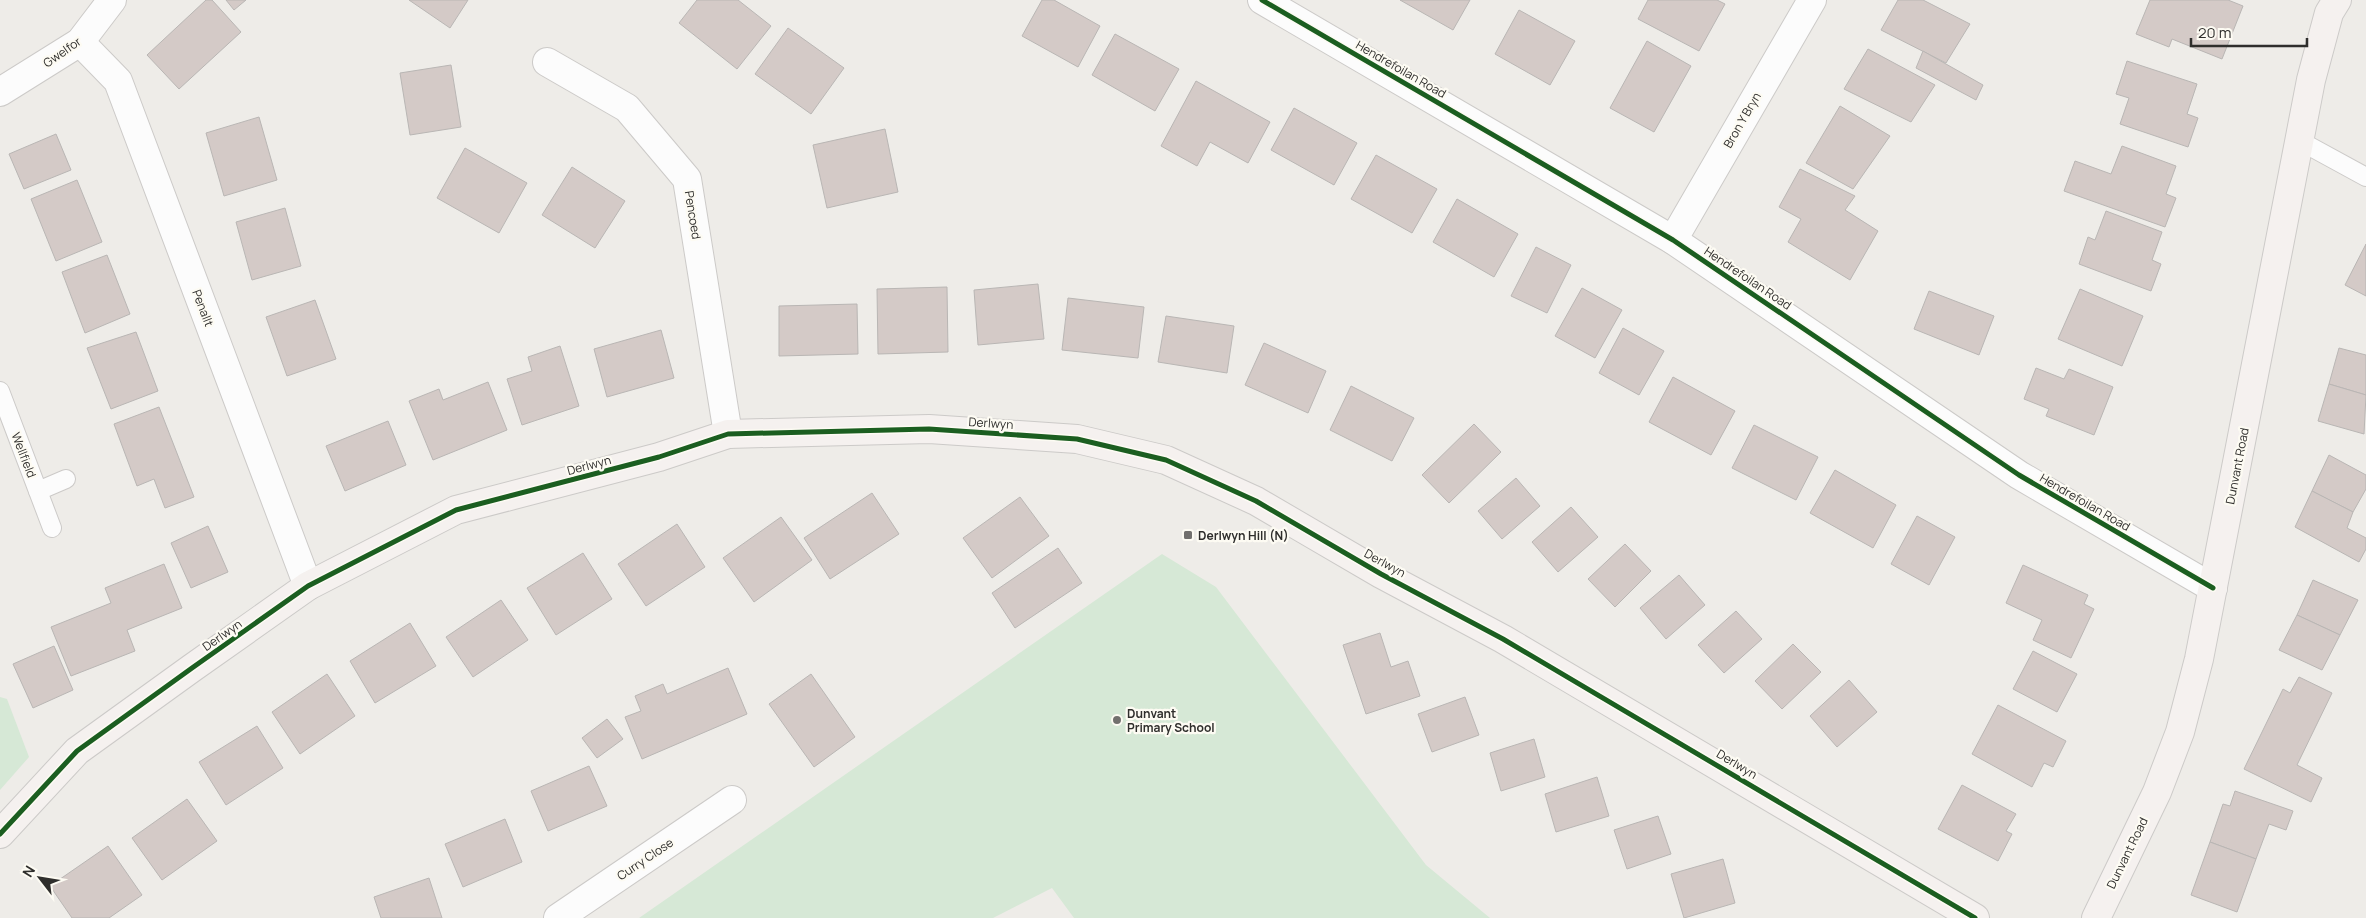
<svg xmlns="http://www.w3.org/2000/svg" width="2366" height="918" viewBox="0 0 2366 918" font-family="Manrope,sans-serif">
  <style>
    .green { fill: #d6e8d6 }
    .building { fill: #d4cac7; stroke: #b9b6b4 }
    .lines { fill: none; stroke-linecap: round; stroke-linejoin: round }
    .lane-casing { stroke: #cccac8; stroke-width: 20 }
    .street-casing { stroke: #cccac8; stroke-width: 30 }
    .secondary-casing { stroke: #cccac8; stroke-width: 30 }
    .lane { stroke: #fcfcfc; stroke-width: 18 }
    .street { stroke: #fcfcfc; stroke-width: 28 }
    .secondary { stroke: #f5f1ef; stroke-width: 28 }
    .cycleway-casing { stroke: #fdfbf3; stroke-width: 8 }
    .cycleway { stroke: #1b5e20; stroke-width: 5 }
    .poi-dot { fill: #72706e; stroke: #fdfbf3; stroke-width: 2 }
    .labels { text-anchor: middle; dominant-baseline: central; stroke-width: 4.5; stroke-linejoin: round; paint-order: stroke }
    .street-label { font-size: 12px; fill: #2f2e2c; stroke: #fdfbf3 }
    .poi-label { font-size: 12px; font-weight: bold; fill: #2f2e2c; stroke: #fdfbf3; text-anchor: start }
  </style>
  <rect width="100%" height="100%" fill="#eeece8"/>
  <g class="green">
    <path d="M 1162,554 L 1216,587 L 1426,865 L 1490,918 L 1074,918 L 1052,888 L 993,918 L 639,918 Z"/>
    <path d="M 0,697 L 7,699 L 29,757 L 0,790 Z"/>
  </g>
  <g class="building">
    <path d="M 206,0 L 212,0 L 241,32 L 179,89 L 147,55 Z"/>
    <path d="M 226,0 L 246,0 L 234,10 Z"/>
    <path d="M 409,0 L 468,0 L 450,28 Z"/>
    <path d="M 697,0 L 738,0 L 771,26 L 737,69 L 679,23 Z"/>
    <path d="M 1042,0 L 1054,0 L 1100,26 L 1078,67 L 1022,36 Z"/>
    <path d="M 1400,0 L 1470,0 L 1453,30 Z"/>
    <path d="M 1648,0 L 1717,0 L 1725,4 L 1699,51 L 1638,19 Z"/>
    <path d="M 1898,0 L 1923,0 L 1970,24 L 1946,63 L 1881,30 Z"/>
    <path d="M 2150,0 L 2228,0 L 2243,6 L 2222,59 L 2172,39 L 2169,47 L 2136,34 Z"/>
    <path d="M 1519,10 L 1575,41 L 1550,85 L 1495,54 Z"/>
    <path d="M 788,28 L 844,68 L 811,114 L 755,74 Z"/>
    <path d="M 1115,34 L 1179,69 L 1155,111 L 1092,75 Z"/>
    <path d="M 1647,41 L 1691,66 L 1654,132 L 1610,108 Z"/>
    <path d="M 1868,49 L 1935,85 L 1911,122 L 1844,89 Z"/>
    <path d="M 1923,51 L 1983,85 L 1976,100 L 1916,68 Z"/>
    <path d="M 2127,61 L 2197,84 L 2187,114 L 2198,118 L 2188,147 L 2120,124 L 2129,98 L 2116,94 Z"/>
    <path d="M 451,65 L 461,127 L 410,135 L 400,73 Z"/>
    <path d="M 1196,81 L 1270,122 L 1248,163 L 1210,142 L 1197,166 L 1161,146 Z"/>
    <path d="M 1840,106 L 1890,136 L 1853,189 L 1806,163 Z"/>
    <path d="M 1294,108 L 1357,143 L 1334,185 L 1271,150 Z"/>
    <path d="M 259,117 L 277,180 L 224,196 L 206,133 Z"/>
    <path d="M 885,129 L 898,192 L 827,208 L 813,145 Z"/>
    <path d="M 56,134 L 71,170 L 24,189 L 9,154 Z"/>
    <path d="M 2122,146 L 2176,166 L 2166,194 L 2176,198 L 2165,227 L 2064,191 L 2075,161 L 2111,174 Z"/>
    <path d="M 465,148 L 527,183 L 499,233 L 437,198 Z"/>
    <path d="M 1376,155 L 1437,189 L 1412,233 L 1351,199 Z"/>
    <path d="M 572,167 L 625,201 L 595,248 L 542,215 Z"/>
    <path d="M 1800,169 L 1855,196 L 1845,210 L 1878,231 L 1850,280 L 1788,242 L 1801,219 L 1779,207 Z"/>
    <path d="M 77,180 L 102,242 L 56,261 L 31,199 Z"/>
    <path d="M 1457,199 L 1518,234 L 1494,277 L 1433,242 Z"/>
    <path d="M 285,208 L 301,266 L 252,280 L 236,222 Z"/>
    <path d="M 2106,211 L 2162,232 L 2152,260 L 2161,264 L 2151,291 L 2079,264 L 2088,237 L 2095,240 Z"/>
    <path d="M 2366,244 L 2366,296 L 2345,285 Z"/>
    <path d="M 1536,247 L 1571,265 L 1547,313 L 1511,296 Z"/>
    <path d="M 107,255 L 130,314 L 85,333 L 62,272 Z"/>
    <path d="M 1038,284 L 1044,339 L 978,345 L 974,290 Z"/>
    <path d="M 947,287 L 948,352 L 878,354 L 877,289 Z"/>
    <path d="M 1582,288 L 1622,310 L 1595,358 L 1555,336 Z"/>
    <path d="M 2080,289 L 2143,316 L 2122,366 L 2058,339 Z"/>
    <path d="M 1929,291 L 1994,316 L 1979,355 L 1914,329 Z"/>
    <path d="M 1068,298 L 1144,307 L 1138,358 L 1062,350 Z"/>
    <path d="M 315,300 L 336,359 L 287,376 L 266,317 Z"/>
    <path d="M 857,304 L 858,354 L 779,356 L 779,306 Z"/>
    <path d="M 1166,316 L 1234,326 L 1227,373 L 1158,362 Z"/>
    <path d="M 1623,328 L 1664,351 L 1639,395 L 1599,373 Z"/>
    <path d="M 661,330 L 674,378 L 607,397 L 594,349 Z"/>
    <path d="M 136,332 L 158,391 L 111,409 L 87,348 Z"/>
    <path d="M 1264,343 L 1326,371 L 1308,413 L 1245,385 Z"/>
    <path d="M 560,346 L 579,406 L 522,425 L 507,379 L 532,371 L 528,357 Z"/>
    <path d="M 2339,348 L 2366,355 L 2366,395 L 2329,384 Z"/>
    <path d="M 2036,368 L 2064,379 L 2069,369 L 2113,387 L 2094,435 L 2046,416 L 2049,409 L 2024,399 Z"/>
    <path d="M 1673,377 L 1735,411 L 1711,455 L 1649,422 Z"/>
    <path d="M 488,382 L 507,430 L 433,460 L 409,401 L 439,389 L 443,400 Z"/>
    <path d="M 2329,384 L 2366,395 L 2364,434 L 2318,421 Z"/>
    <path d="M 1351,386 L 1414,418 L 1392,461 L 1330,430 Z"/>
    <path d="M 159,407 L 194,497 L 165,508 L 154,479 L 137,486 L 114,424 Z"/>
    <path d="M 388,421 L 406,465 L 345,491 L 326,446 Z"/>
    <path d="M 1474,424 L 1501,452 L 1449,503 L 1422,475 Z"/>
    <path d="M 1754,425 L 1818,457 L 1796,500 L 1732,468 Z"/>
    <path d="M 2329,455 L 2366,475 L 2366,489 L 2353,512 L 2312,491 Z"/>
    <path d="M 1835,470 L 1896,505 L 1873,548 L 1810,513 Z"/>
    <path d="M 1516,478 L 1540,506 L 1502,539 L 1478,511 Z"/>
    <path d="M 2312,491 L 2353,512 L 2347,528 L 2366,538 L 2366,549 L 2359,562 L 2295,527 Z"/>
    <path d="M 872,493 L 899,534 L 830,579 L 804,538 Z"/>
    <path d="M 1020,497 L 1049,536 L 992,578 L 963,538 Z"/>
    <path d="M 1571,507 L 1598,537 L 1558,572 L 1532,542 Z"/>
    <path d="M 1917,516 L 1955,537 L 1929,585 L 1891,564 Z"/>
    <path d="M 781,517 L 812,560 L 754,602 L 723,558 Z"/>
    <path d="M 677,524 L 705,567 L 646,606 L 618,564 Z"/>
    <path d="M 208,526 L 228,572 L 191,588 L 171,543 Z"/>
    <path d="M 1625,544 L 1651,571 L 1615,607 L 1588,579 Z"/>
    <path d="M 1058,548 L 1082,583 L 1015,628 L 992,593 Z"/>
    <path d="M 583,553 L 612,599 L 556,635 L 527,588 Z"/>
    <path d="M 164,564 L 182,608 L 127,630 L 135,651 L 71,676 L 51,627 L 111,603 L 105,588 Z"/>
    <path d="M 2023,565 L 2088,595 L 2084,604 L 2094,609 L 2071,658 L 2033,640 L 2042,620 L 2006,603 Z"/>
    <path d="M 1679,575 L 1705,605 L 1666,639 L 1640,608 Z"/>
    <path d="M 2313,580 L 2358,600 L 2340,635 L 2297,615 Z"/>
    <path d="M 501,600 L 528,640 L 473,677 L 446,637 Z"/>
    <path d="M 1736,611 L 1762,639 L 1724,673 L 1698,645 Z"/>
    <path d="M 2297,615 L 2340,635 L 2322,670 L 2279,650 Z"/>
    <path d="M 410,623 L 436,666 L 375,703 L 350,661 Z"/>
    <path d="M 1380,633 L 1391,667 L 1408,661 L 1420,696 L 1366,714 L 1343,645 Z"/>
    <path d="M 1793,644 L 1821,672 L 1782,709 L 1755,681 Z"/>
    <path d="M 54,646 L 73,690 L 33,708 L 13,664 Z"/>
    <path d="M 2033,651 L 2077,674 L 2057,712 L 2013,689 Z"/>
    <path d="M 728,668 L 747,714 L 642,759 L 625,717 L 641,711 L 635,696 L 663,684 L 667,694 Z"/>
    <path d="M 327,674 L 355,716 L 300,754 L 272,712 Z"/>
    <path d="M 811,674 L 855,737 L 814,767 L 769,704 Z"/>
    <path d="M 2299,677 L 2332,693 L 2297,765 L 2322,778 L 2311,802 L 2244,769 L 2283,689 L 2290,693 Z"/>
    <path d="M 1849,680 L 1877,712 L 1837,747 L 1810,716 Z"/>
    <path d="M 1465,697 L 1479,735 L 1432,752 L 1418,714 Z"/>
    <path d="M 1998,705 L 2066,741 L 2053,767 L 2044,763 L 2032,787 L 1972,754 Z"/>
    <path d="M 607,719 L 623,739 L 597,758 L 582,738 Z"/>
    <path d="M 257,726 L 283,768 L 226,805 L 199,762 Z"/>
    <path d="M 1534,739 L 1545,777 L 1501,791 L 1490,753 Z"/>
    <path d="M 589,766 L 607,806 L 548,831 L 531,791 Z"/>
    <path d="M 1597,777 L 1609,816 L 1556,832 L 1545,794 Z"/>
    <path d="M 1962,785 L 2016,814 L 2006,831 L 2012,834 L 1998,861 L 1938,829 Z"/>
    <path d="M 2235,791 L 2293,811 L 2286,830 L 2269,824 L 2256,859 L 2210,842 L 2223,804 L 2230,806 Z"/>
    <path d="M 187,799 L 217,841 L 162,880 L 132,838 Z"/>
    <path d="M 1658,816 L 1671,854 L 1627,869 L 1614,830 Z"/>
    <path d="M 505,819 L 522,862 L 463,887 L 445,844 Z"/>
    <path d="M 2210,842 L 2256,859 L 2237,912 L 2191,895 Z"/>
    <path d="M 108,846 L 142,895 L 109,918 L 72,918 L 50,886 Z"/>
    <path d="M 1723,859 L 1735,903 L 1684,918 L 1671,874 Z"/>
    <path d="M 429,878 L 442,918 L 381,918 L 374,897 Z"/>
  </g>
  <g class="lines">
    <defs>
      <g id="lane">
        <path d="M 2300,141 L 2366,177"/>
        <path d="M 0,391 L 52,528"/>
        <path d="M 38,491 L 66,479"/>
      </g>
      <g id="street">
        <path d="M 1262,0 L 1673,240 L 2019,475 L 2213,588"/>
        <path d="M 80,42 L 118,81 L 308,586"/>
        <path d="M 547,62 L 627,108 L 687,179 L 728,434"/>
        <path d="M 0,92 L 80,42 L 112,0"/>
        <path d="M 1673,240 L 1812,0"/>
        <path d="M 558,918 L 732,800"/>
      </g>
      <g id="secondary">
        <path d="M 0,834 L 77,751 L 192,668 L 308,586 L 456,510 L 659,457 L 728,434 L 929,429 L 1077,439 L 1166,460 L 1256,501 L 1381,574 L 1503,639 L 1975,918"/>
        <path d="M 2096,918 L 2157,792 L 2180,732 L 2199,659 L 2311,80 L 2329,13 L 2337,0"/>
      </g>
    </defs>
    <use href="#lane" class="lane-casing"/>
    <use href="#street" class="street-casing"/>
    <use href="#secondary" class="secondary-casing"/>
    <use href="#lane" class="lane"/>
    <use href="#street" class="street"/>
    <use href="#secondary" class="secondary"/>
    <defs>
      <g id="cycleway">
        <path d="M 1262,0 L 1673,240 L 2019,475 L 2213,588"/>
        <path d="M 0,834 L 77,751 L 192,668 L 308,586 L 456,510 L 659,457 L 728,434 L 929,429 L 1077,439 L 1166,460 L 1256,501 L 1381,574 L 1503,639 L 1975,918"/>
      </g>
    </defs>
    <use href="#cycleway" class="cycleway-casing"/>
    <use href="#cycleway" class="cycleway"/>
  </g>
  <g class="poi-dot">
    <rect x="1183" y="530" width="10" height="10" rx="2.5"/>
    <circle cx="1117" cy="720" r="5"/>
  </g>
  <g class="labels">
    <g class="street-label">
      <text transform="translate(62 52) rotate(-35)">Gwelfor</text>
      <text transform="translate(1401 69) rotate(30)">Hendrefoilan Road</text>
      <text transform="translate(1742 120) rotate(-60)">Bron Y Bryn</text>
      <text transform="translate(693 215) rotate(81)">Pencoed</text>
      <text transform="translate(1748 278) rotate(34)">Hendrefoilan Road</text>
      <text transform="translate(203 308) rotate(69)">Penallt</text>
      <text transform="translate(991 423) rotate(4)">Derlwyn</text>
      <text transform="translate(24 455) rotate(69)">Wellfield</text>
      <text transform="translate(589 465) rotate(-15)">Derlwyn</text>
      <text transform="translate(2237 466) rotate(-79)">Dunvant Road</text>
      <text transform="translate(2085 502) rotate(30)">Hendrefoilan Road</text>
      <text transform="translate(1385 563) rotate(29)">Derlwyn</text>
      <text transform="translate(222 635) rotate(-35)">Derlwyn</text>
      <text transform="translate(1737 764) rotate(31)">Derlwyn</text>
      <text transform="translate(2127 853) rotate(-64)">Dunvant Road</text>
      <text transform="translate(645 859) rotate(-34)">Curry Close</text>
    </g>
    <g class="poi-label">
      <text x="1198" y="535">Derlwyn Hill (N)</text>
      <text x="1127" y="713">Dunvant<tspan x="1127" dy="14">Primary School</tspan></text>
    </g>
  </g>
  <g transform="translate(40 878) rotate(301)" stroke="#fdfbf3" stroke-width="4" paint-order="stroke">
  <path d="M0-4L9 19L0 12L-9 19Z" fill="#2f2e2c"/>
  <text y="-8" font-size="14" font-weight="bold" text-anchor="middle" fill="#2f2e2c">N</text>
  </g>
  <path d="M2191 38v8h116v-8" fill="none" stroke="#2f2e2c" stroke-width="2.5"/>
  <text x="2198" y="38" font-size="15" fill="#2f2e2c" stroke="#fdfbf3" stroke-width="4" paint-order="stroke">20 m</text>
</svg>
